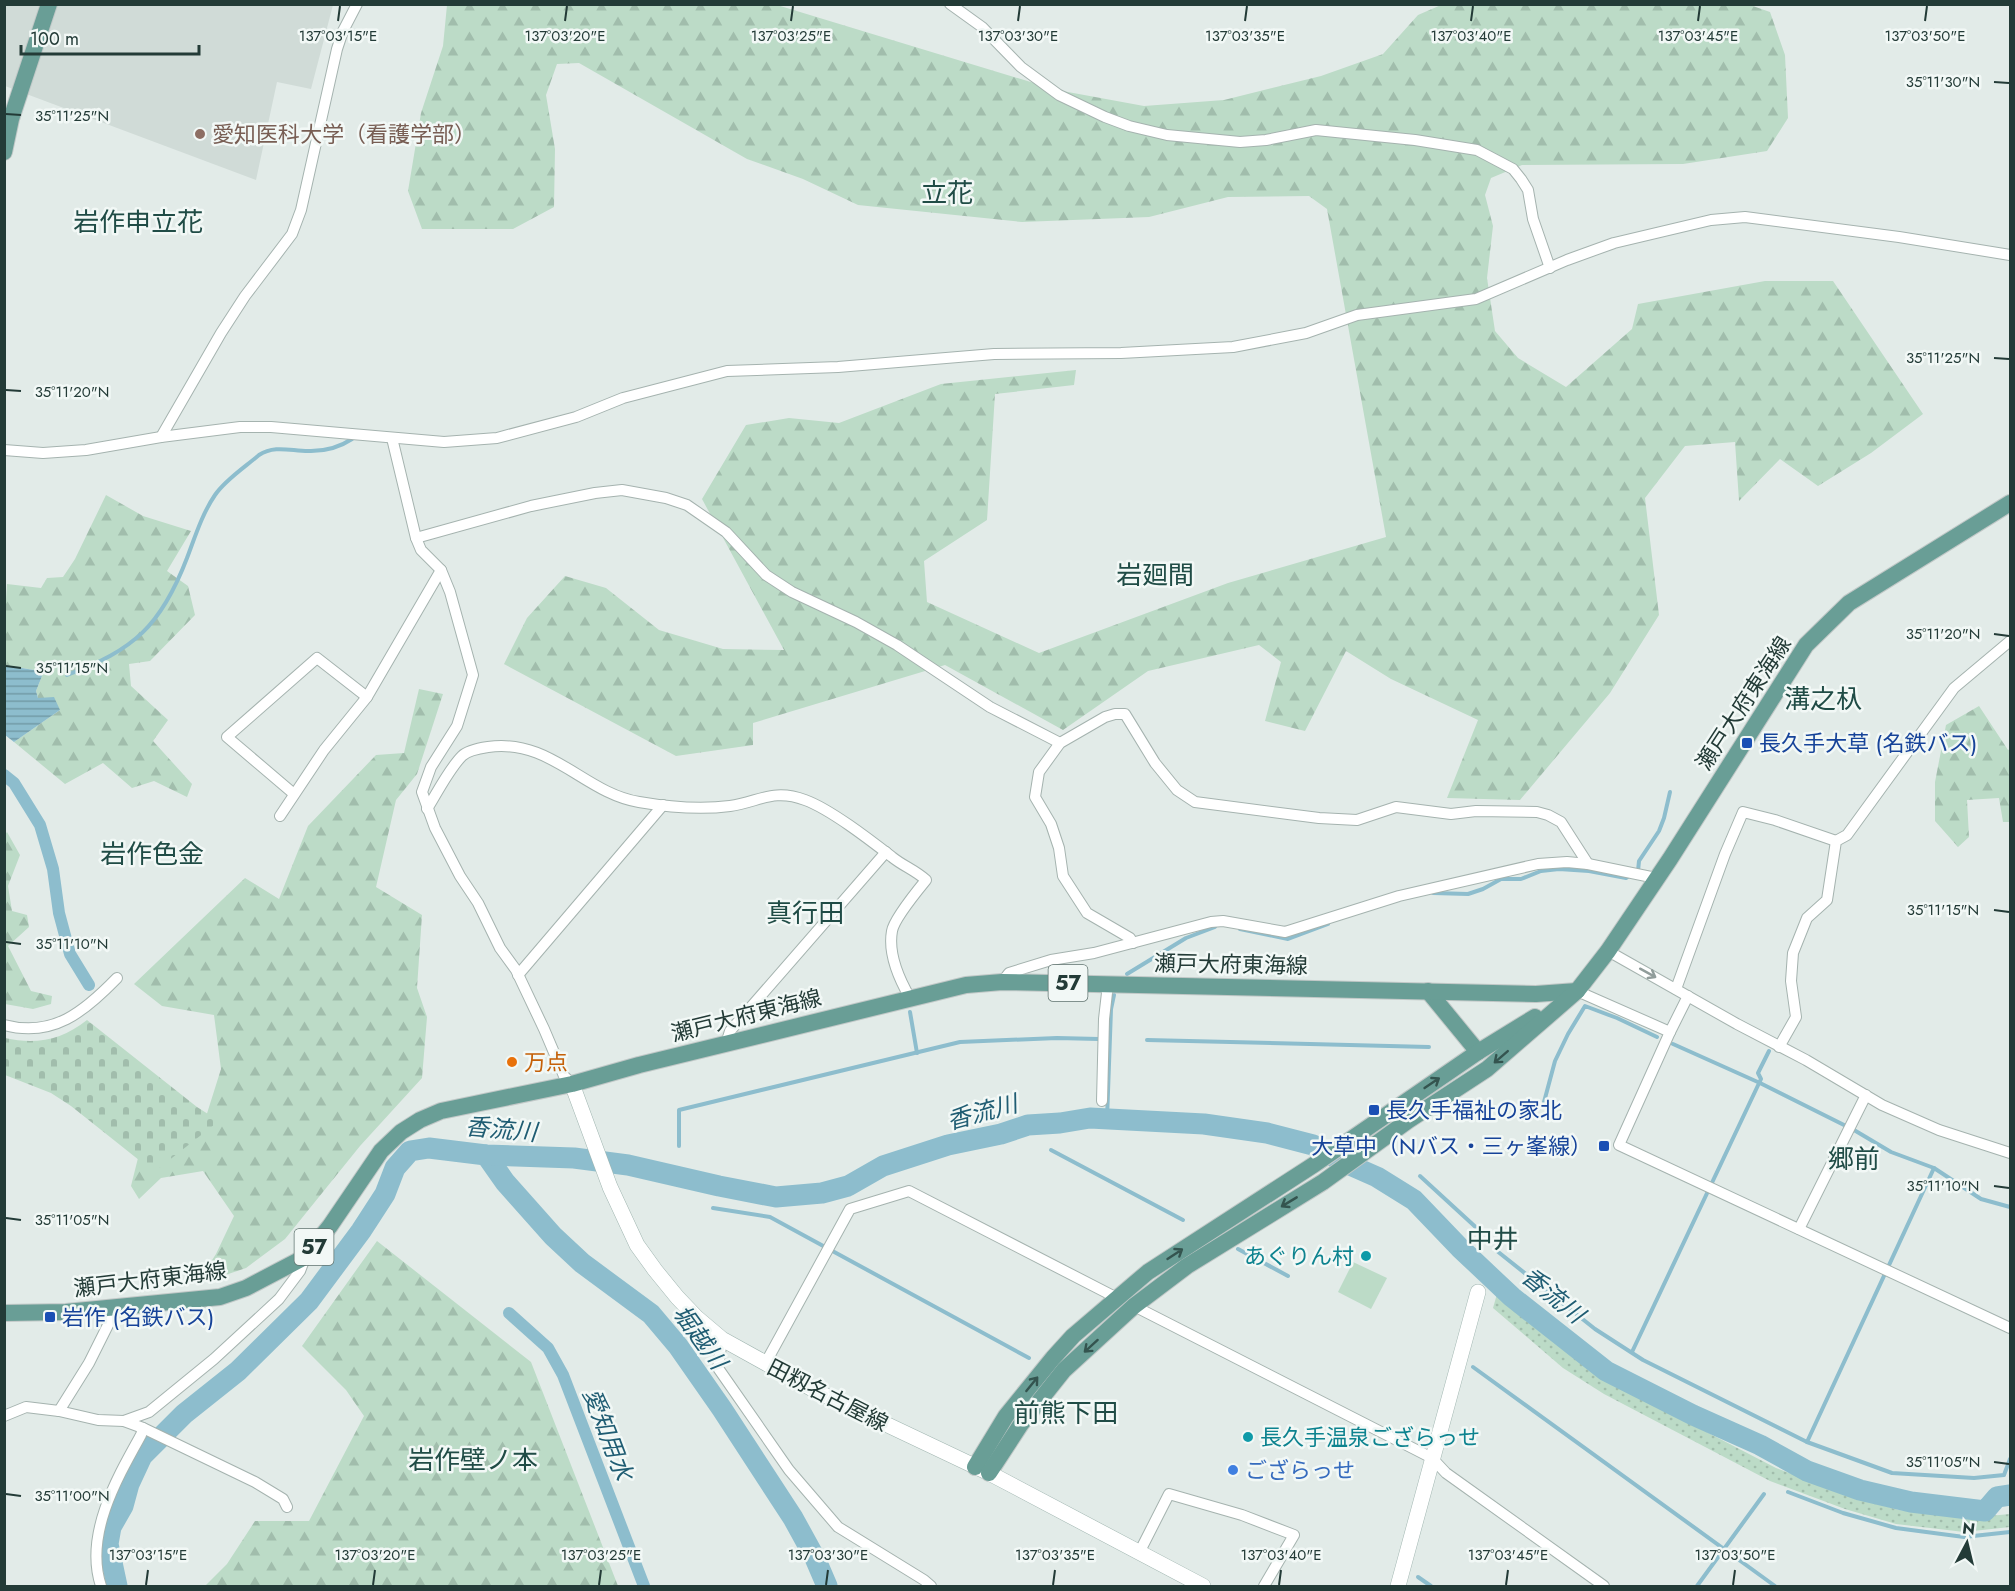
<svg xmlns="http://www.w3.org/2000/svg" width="2015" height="1591" viewBox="0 0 2015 1591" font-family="Jost,'Noto Sans JP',sans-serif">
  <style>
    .built { fill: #d0dbd7 }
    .grass { fill: #bcdbc7 }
    .forest { fill: url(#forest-firs) }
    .cemetery { fill: url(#cemetery-stones) }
    .park { fill: url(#park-dots) }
    .water { fill: url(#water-rules) }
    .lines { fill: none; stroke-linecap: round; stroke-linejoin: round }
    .stream { stroke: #8dbdcd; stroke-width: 4 }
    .canal { stroke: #8dbdcd; stroke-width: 12 }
    .river { stroke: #8dbdcd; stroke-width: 21 }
    .street-casing { stroke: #a5b3af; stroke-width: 12 }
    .secondary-casing { stroke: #a1b6b1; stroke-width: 16 }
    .primary-casing { stroke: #c1c8c7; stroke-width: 18 }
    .street { stroke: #fff; stroke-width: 10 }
    .secondary { stroke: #fff; stroke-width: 15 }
    .primary { stroke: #699e96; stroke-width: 16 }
    .oneway { stroke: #919d9b }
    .oneway2 { stroke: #34544f }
    .ticks { fill: none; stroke: #233b37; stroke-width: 2 }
    .education-dot { fill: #8d6e63; stroke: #f2f8f6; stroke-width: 2 }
    .transit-dot { fill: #1a4fb4; stroke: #f2f8f6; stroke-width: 2 }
    .food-dot { fill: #e8710a; stroke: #f2f8f6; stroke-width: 2 }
    .culture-dot { fill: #0f9aa8; stroke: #f2f8f6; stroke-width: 2 }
    .shop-dot { fill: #3f7fe0; stroke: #f2f8f6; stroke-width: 2 }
    .labels { text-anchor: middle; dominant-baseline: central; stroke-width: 5; stroke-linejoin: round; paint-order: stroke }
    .shield { fill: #f2f8f6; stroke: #617470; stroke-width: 1.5 }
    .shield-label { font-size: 21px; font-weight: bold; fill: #233b37 }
    .education-label { font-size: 22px; fill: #785e54; stroke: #f2f8f6; text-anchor: start }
    .street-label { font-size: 22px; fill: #233b37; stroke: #f2f8f6 }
    .transit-label { font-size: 22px; fill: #164399; stroke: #f2f8f6; text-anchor: start }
    .food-label { font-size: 22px; fill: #c56008; stroke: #f2f8f6; text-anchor: start }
    .culture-label { font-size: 22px; fill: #0d838f; stroke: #f2f8f6; text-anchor: end }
    .shop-label { font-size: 22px; fill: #366cbe; stroke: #f2f8f6; text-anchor: start }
    .water-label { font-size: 24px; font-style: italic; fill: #205d73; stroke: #f2f8f6 }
    .quarter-label { font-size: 26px; fill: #204c46; stroke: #f2f8f6 }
    .ticks-label { font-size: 15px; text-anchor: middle; fill: #233b37; stroke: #f2f8f6; stroke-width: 5; stroke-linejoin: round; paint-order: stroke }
  </style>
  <defs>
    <pattern id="forest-firs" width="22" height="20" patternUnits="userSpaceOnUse" patternTransform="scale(1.5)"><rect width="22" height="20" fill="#bcdbc7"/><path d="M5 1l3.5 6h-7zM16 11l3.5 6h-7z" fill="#a1bdac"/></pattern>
    <pattern id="cemetery-stones" width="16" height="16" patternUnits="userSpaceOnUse" patternTransform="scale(1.5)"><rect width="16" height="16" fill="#bcdbc7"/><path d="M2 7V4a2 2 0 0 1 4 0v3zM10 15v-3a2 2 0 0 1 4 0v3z" fill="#a1bdac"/></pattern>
    <pattern id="park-dots" width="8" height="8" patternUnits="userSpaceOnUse" patternTransform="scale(1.5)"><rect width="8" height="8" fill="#bcdbc7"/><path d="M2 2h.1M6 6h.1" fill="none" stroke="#a1bdac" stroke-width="1.8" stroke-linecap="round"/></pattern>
    <pattern id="water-rules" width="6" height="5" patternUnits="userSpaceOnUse" patternTransform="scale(1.5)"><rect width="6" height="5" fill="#8dbdcd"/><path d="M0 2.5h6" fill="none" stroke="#739ba7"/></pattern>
  </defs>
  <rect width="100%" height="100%" fill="#e2ebe8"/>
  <path class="built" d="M 4,5 L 333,5 L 311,89 L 277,82 L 256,180 L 5,86 Z"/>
  <path class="grass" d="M 1353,1262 L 1387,1278 L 1371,1309 L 1338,1292 Z"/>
  <g class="forest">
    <path d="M 447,5 L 777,5 L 1057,90 L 1144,106 L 1224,100 L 1321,76 L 1383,54 L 1418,15 L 1441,5 L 1750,5 L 1770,12 L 1785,55 L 1788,118 L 1767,151 L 1683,164 L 1522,165 L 1491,178 L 1485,195 L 1493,226 L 1487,278 L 1495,331 L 1518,358 L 1566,387 L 1632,329 L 1638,304 L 1765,281 L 1833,281 L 1923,414 L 1871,453 L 1818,486 L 1780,459 L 1739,501 L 1735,442 L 1685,446 L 1645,498 L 1659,615 L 1610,693 L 1520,800 L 1447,798 L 1478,720 L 1391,679 L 1346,651 L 1305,731 L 1265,721 L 1281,662 L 1259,645 L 1148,671 L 1063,730 L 945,665 L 753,723 L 753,745 L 676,756 L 504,664 L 527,618 L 565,576 L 606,588 L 659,630 L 723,649 L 784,650 L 702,499 L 746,425 L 789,418 L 839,423 L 941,384 L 1076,370 L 1074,385 L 995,394 L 987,520 L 924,561 L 927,602 L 1039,653 L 1228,583 L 1386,537 L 1327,209 L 1309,196 L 1228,197 L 1149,217 L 1022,222 L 858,205 L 803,179 L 747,159 L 579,63 L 557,64 L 546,95 L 555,149 L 554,207 L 513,229 L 422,229 L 408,191 L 421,113 L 443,46 Z"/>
    <path d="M 106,495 L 143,516 L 191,531 L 167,571 L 188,586 L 195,615 L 150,661 L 129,664 L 131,686 L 168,720 L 153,741 L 192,784 L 187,797 L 154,781 L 132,788 L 103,763 L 65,784 L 14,742 L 60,710 L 38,698 L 36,691 L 42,676 L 40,671 L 5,665 L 4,600 L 6,599 L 7,584 L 41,588 L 47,578 L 63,577 L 75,559 Z"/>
    <path d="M 419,689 L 443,694 L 417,774 L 396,800 L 376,887 L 422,915 L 417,988 L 427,1017 L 422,1078 L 360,1146 L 285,1239 L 246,1268 L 196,1285 L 216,1254 L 234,1216 L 203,1171 L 161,1178 L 139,1199 L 131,1186 L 141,1146 L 204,1123 L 221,1069 L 214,1015 L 162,1006 L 134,984 L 245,878 L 279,899 L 308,826 L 376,755 L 404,753 Z"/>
    <path d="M 1979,706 L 2008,750 L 2010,749 L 2010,822 L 2003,822 L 1999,798 L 1967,800 L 1969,837 L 1958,847 L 1935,821 L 1935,782 L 1946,725 Z"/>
    <path d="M 7,832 L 20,855 L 8,886 L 12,911 L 27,915 L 29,927 L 8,946 L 31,991 L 52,996 L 51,1004 L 33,1009 L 5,1004 L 4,836 Z"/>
    <path d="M 377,1241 L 531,1362 L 618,1586 L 205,1586 L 227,1564 L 255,1521 L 309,1521 L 364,1416 L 346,1390 L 302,1346 Z"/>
  </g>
  <path class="cemetery" d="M 87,1020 L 197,1107 L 219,1121 L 154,1172 L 71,1106 L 51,1093 L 5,1075 L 5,1038 C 36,1045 62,1040 87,1020 Z"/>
  <path class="park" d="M 1497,1294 L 1571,1356 L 1612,1383 L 1776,1468 L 1850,1496 L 1899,1510 L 1967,1518 L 2010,1514 L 2010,1527 L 1964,1532 L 1896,1524 L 1845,1509 L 1770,1481 L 1604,1394 L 1563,1368 L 1493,1308 Z"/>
  <path class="water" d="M 4,665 L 40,671 L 42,676 L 36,691 L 38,698 L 54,697 L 60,710 L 14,742 L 5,735 Z"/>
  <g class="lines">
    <g class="stream">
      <path d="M 67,675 C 134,650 161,626 187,558 C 195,537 202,514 215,495 C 225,480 245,467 259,455 C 276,444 293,452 311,451 C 326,451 340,447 352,439"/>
      <path d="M 1636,873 L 1638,871 L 1639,861 L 1659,831 L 1664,818 L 1670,792"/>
      <path d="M 1433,893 L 1468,894 L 1483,889 L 1501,879 L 1521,879 L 1541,871 L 1559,869 L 1589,871 L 1626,878 L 1629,876"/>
      <path d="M 1240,929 L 1288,939 L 1328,924"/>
      <path d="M 1127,974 L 1186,938 L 1215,927"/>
      <path d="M 910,1012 L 917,1053"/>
      <path d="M 1147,1040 L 1429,1047"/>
      <path d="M 1673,1044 L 1760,1083 L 1854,1130 L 1891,1152 L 1934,1168 L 1981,1199 L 2010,1207"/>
      <path d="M 1544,1102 L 1555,1061 L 1568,1034 L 1585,1006 L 1617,1018 L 1657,1037"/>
      <path d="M 1107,1119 L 1111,1009 L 1114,995"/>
      <path d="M 679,1146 L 679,1110 L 960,1042 L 1057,1038 L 1099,1039"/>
      <path d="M 1051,1150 L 1183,1220"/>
      <path d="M 1420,1176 L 1481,1232"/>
      <path d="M 713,1208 L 770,1217 L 1029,1358"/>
      <path d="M 1238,1249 L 1288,1276"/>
      <path d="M 1497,1251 L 1595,1329 L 1643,1360 L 1807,1442 L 1892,1473 L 1974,1478 L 2004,1475 L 2010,1459"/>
      <path d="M 1632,1352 L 1761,1079 L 1758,1073 L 1769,1051"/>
      <path d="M 1473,1367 L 1775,1586"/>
      <path d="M 1807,1442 L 1934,1168"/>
      <path d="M 1788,1492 L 1843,1513 L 1896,1528 L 1964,1537 L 2010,1532"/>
      <path d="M 1418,1577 L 1431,1586"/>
      <path d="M 1697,1586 L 1764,1494"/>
    </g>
    <g class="canal">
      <path d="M 4,775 L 14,783 L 40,825 L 53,869 L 59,913 L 70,954 L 89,985"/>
      <path d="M 509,1313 L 548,1348 L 563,1375 L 644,1586"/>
    </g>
    <g class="river">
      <path d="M 486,1155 L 505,1182 L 553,1236 L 582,1263 L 651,1314 L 678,1346 L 722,1409 L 793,1518 L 815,1558 L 827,1586"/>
      <path d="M 117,1586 L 108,1544 L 111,1527 L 123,1506 L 129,1484 L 142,1456 L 184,1414 L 238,1371 L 309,1301 L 361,1231 L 385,1194 L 395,1168 L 410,1151 L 429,1148 L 486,1155 L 574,1158 L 628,1165 L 719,1186 L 776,1197 L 822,1193 L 848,1186 L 883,1166 L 948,1145 L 1001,1134 L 1028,1125 L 1060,1123 L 1090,1118 L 1204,1124 L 1267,1133 L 1313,1145 L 1343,1162 L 1377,1177 L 1414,1200 L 1460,1248 L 1512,1297 L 1606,1371 L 1693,1415 L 1760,1445 L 1807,1471 L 1860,1490 L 1911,1502 L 1985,1511 L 1997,1497 L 2010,1495"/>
    </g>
    <defs>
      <g id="street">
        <path d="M 950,4 L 982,27 L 1021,67 L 1059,95 L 1105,117 L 1129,126 L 1167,135 L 1240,142 L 1266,140 L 1316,130 L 1415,140 L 1477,150 L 1513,169 L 1521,179 L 1528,190 L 1533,219 L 1550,268"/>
        <path d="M 161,437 L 221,333 L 245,296 L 292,234 L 301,210 L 337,49 L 343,31 L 357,4"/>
        <path d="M 392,438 L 416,538 L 421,550 L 441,570 L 450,592 L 473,675 L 457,726 L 431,767 L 422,792 L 435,828 L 460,876 L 478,903 L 500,948 L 516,970 L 544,1029 L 564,1076 L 572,1084"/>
        <path d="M 4,450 L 43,453 L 86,450 L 161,437 L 240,427 L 271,427 L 444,442 L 497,438 L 576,417 L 623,398 L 727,371 L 838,367 L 994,354 L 1121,353 L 1233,347 L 1306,333 L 1357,315 L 1476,299 L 1567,260 L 1614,243 L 1711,220 L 1745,217 L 1899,237 L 2010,255"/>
        <path d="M 416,538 L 531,506 L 595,493 L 622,490 L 666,498 L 687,505 L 726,532 L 766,575 L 792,592 L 856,622 L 897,645 L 990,707 L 1060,743"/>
        <path d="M 294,794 L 227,737 L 317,658 L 367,697"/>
        <path d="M 427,809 C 437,793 449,769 462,756 C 467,751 481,748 488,747 C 551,738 584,793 639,802 C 668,807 700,810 730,806 C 759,802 773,788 805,800 C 830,809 870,840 892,857 C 903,866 915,870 926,880 C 917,891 894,919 892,931 C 888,953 899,979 910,998"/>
        <path d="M 280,816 L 324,750 L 367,697 L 441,570"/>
        <path d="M 1133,943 L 1130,938 L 1087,913 L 1063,876 L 1059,848 L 1051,824 L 1035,797 L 1039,772 L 1060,743 L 1105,717 L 1115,714 L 1125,714 L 1155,763 L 1177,790 L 1195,802 L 1319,818 L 1357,820 L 1396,807 L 1451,814 L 1476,811 L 1537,812 L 1548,815 L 1561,822 L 1588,864"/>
        <path d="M 1608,951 L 1737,1024 L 1806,1060 L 1882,1105 L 1939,1130 L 2010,1153"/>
        <path d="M 518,975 L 663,805"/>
        <path d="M 1002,982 L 1009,973 L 1051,960 L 1094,953 L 1211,922 L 1223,921 L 1285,932 L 1399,896 L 1538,864 L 1567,862 L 1588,864 L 1656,878"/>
        <path d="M 1676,989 L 1725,854 L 1743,812 L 1775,820 L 1836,841"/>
        <path d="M 1577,991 L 1670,1032 L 1688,996"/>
        <path d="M 4,1025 C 53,1038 84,1012 117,978"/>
        <path d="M 1670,1032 L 1619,1145 L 2010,1328"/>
        <path d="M 726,1044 L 730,1031 L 886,852"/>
        <path d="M 1779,1047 L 1796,1017 L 1791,981 L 1793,953 L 1807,918 L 1827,900 L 1836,841 L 1847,835 L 1954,688 L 2010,641"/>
        <path d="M 1102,1101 L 1104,1019 L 1108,984"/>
        <path d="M 1799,1229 L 1866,1095"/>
        <path d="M 1134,1306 L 1432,1458 L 1446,1473 L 1604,1586"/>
        <path d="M 722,1339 L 718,1368 L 789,1470 L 838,1527 L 924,1580 L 931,1586"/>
        <path d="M 765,1364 L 850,1209 L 909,1191 L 1117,1298"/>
        <path d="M 59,1411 L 89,1363 L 117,1307"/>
        <path d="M 4,1416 L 26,1407 L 59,1411 L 98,1420 L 124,1421 L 143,1428 L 255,1482 L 283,1499 L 287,1507"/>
        <path d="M 124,1421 L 149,1412 L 214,1359 L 279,1299 L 300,1271 L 305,1258"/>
        <path d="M 1139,1553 L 1169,1494 L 1242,1515 L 1294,1535 L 1264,1586"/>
        <path d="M 101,1586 C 84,1535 117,1478 141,1435 L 143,1428"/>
      </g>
      <g id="secondary">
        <path d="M 572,1084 L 610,1187 L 637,1245 L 655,1270 L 677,1297 L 696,1317 L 722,1339 L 816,1391 L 989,1473 L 1203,1586"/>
        <path d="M 1398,1586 L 1478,1292"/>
      </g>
      <g id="primary">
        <path d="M 4,152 L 11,119 L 49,4"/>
        <path d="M 1428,991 L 1478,1052"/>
        <path d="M 4,1313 L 66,1312 L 169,1302 L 220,1297 L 246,1288 L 305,1257 L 330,1226 L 381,1151 L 401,1132 L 420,1120 L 441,1111 L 572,1084 L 639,1065 L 966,985 L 1002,982 L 1536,994 L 1577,991"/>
        <path d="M 975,1467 L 1006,1416 L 1053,1358 L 1073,1336 L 1148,1272 L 1315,1164 L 1478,1052 L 1535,1017"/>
        <path d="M 989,1473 L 1021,1424 L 1064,1370 L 1134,1306 L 1187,1266 L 1323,1182 L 1409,1120 L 1487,1069 L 1577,991 L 1608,951 L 1670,859 L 1806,645 L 1849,603 L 2010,503"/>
      </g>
    </defs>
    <use href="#street" class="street-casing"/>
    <use href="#secondary" class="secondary-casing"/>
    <use href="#primary" class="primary-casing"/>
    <use href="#street" class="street"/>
    <use href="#secondary" class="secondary"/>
    <use href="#primary" class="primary"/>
  </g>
  <defs><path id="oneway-shaft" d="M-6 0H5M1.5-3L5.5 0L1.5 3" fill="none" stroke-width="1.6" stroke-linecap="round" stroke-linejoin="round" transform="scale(1.5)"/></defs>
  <use class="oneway" href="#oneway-shaft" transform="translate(1648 973) rotate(29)"/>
  <g class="oneway2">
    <use href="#oneway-shaft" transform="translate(1501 1057) rotate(139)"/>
    <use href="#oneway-shaft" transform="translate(1432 1083) rotate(-34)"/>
    <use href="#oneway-shaft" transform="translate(1289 1202) rotate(149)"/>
    <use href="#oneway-shaft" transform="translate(1175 1254) rotate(-33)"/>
    <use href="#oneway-shaft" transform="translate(1091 1346) rotate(138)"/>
    <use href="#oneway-shaft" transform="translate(1032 1384) rotate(-51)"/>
  </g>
  <path class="ticks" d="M 338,21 L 340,6M 565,21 L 567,6M 791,21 L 793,6M 1018,21 L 1020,6M 1245,21 L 1247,6M 1471,21 L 1473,6M 1698,21 L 1700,6M 1925,21 L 1927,6M 1994,82 L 2009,83M 6,114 L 21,115M 1994,358 L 2009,359M 6,390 L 21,391M 1994,634 L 2009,636M 6,666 L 21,668M 1994,910 L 2009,912M 6,942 L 21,944M 1994,1186 L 2009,1188M 6,1218 L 21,1220M 1994,1462 L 2009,1464M 6,1494 L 21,1496M 146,1585 L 148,1570M 373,1585 L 375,1570M 599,1585 L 601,1570M 826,1585 L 828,1570M 1053,1585 L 1055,1570M 1279,1585 L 1281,1570M 1506,1585 L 1508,1570M 1733,1585 L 1735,1570"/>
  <circle class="education-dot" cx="200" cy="134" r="6"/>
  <g class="transit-dot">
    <rect x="1741" y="737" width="12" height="12" rx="3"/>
    <rect x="1368" y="1104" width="12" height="12" rx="3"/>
    <rect x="1598" y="1140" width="12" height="12" rx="3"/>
    <rect x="44" y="1311" width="12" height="12" rx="3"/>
  </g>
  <circle class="food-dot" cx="512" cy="1062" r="6"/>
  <g class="culture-dot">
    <circle cx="1366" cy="1256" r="6"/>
    <circle cx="1248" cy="1437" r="6"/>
  </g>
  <circle class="shop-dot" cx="1233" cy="1470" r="6"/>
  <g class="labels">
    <g class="shield">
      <rect x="1048.5" y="965" width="39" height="36" rx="4.5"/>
      <rect x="294.5" y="1229" width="39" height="36" rx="4.5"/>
    </g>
    <g class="shield-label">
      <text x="1068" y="983">57</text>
      <text x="314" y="1247">57</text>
    </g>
    <g class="education-label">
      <text x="212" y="134">愛知医科大学（看護学部）</text>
    </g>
    <g class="street-label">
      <text transform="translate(1743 703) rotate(-57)">瀬戸大府東海線</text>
      <text transform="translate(1231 964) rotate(1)">瀬戸大府東海線</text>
      <text transform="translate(746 1015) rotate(-14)">瀬戸大府東海線</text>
      <text transform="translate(150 1279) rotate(-7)">瀬戸大府東海線</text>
      <text transform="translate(828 1395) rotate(27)">田籾名古屋線</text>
    </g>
    <g class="transit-label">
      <text x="1759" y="743">長久手大草 (名鉄バス)</text>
      <text x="1386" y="1110">長久手福祉の家北</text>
      <text x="1592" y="1146" text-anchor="end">大草中（Nバス・三ヶ峯線）</text>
      <text x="62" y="1317">岩作 (名鉄バス)</text>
    </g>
    <g class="food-label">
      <text x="524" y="1062">万点</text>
    </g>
    <g class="culture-label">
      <text x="1354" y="1256">あぐりん村</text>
      <text x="1260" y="1437" text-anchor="start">長久手温泉ござらっせ</text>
    </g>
    <g class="shop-label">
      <text x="1245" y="1470">ござらっせ</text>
    </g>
    <g class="water-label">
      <text transform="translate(982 1112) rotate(-15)">香流川</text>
      <text transform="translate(501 1129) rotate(5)">香流川</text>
      <text transform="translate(1553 1295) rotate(39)">香流川</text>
      <text transform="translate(700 1337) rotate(54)">堀越川</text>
      <text transform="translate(608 1434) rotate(69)">愛知用水</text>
    </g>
    <g class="quarter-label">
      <text x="947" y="193">立花</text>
      <text x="138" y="222">岩作申立花</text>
      <text x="1155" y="575">岩廻間</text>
      <text x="1823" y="699">溝之杁</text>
      <text x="152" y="854">岩作色金</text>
      <text x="805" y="913">真行田</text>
      <text x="1854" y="1159">郷前</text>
      <text x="1493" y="1239">中井</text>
      <text x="1066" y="1413">前熊下田</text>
      <text x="473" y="1460">岩作壁ノ本</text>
    </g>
  </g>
  <g class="ticks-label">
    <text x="338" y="41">137°03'15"E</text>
    <text x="565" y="41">137°03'20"E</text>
    <text x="791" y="41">137°03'25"E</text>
    <text x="1018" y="41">137°03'30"E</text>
    <text x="1245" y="41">137°03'35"E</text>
    <text x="1471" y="41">137°03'40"E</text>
    <text x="1698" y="41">137°03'45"E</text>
    <text x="1925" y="41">137°03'50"E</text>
    <text x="1943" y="87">35°11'30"N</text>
    <text x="72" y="121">35°11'25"N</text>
    <text x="1943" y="363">35°11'25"N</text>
    <text x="72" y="397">35°11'20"N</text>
    <text x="1943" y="639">35°11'20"N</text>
    <text x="72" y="673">35°11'15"N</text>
    <text x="1943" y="915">35°11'15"N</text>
    <text x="72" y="949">35°11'10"N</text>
    <text x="1943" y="1191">35°11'10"N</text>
    <text x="72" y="1225">35°11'05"N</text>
    <text x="1943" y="1467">35°11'05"N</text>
    <text x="72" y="1501">35°11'00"N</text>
    <text x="148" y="1560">137°03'15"E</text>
    <text x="375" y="1560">137°03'20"E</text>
    <text x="601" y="1560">137°03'25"E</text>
    <text x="828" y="1560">137°03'30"E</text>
    <text x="1055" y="1560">137°03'35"E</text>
    <text x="1281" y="1560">137°03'40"E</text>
    <text x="1508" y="1560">137°03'45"E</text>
    <text x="1735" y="1560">137°03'50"E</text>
  </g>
  <rect width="2015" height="1591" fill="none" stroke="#233b37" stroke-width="12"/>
  <g transform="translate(1967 1543) rotate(7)" stroke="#f2f8f6" stroke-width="4.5" paint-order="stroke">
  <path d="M0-4.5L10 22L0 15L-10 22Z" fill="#233b37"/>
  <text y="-9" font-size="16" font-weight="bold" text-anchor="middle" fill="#233b37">N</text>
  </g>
  <path d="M21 45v9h178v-9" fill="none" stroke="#233b37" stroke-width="3"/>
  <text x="30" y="45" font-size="18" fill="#233b37" stroke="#f2f8f6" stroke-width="4.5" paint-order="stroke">100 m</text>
</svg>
